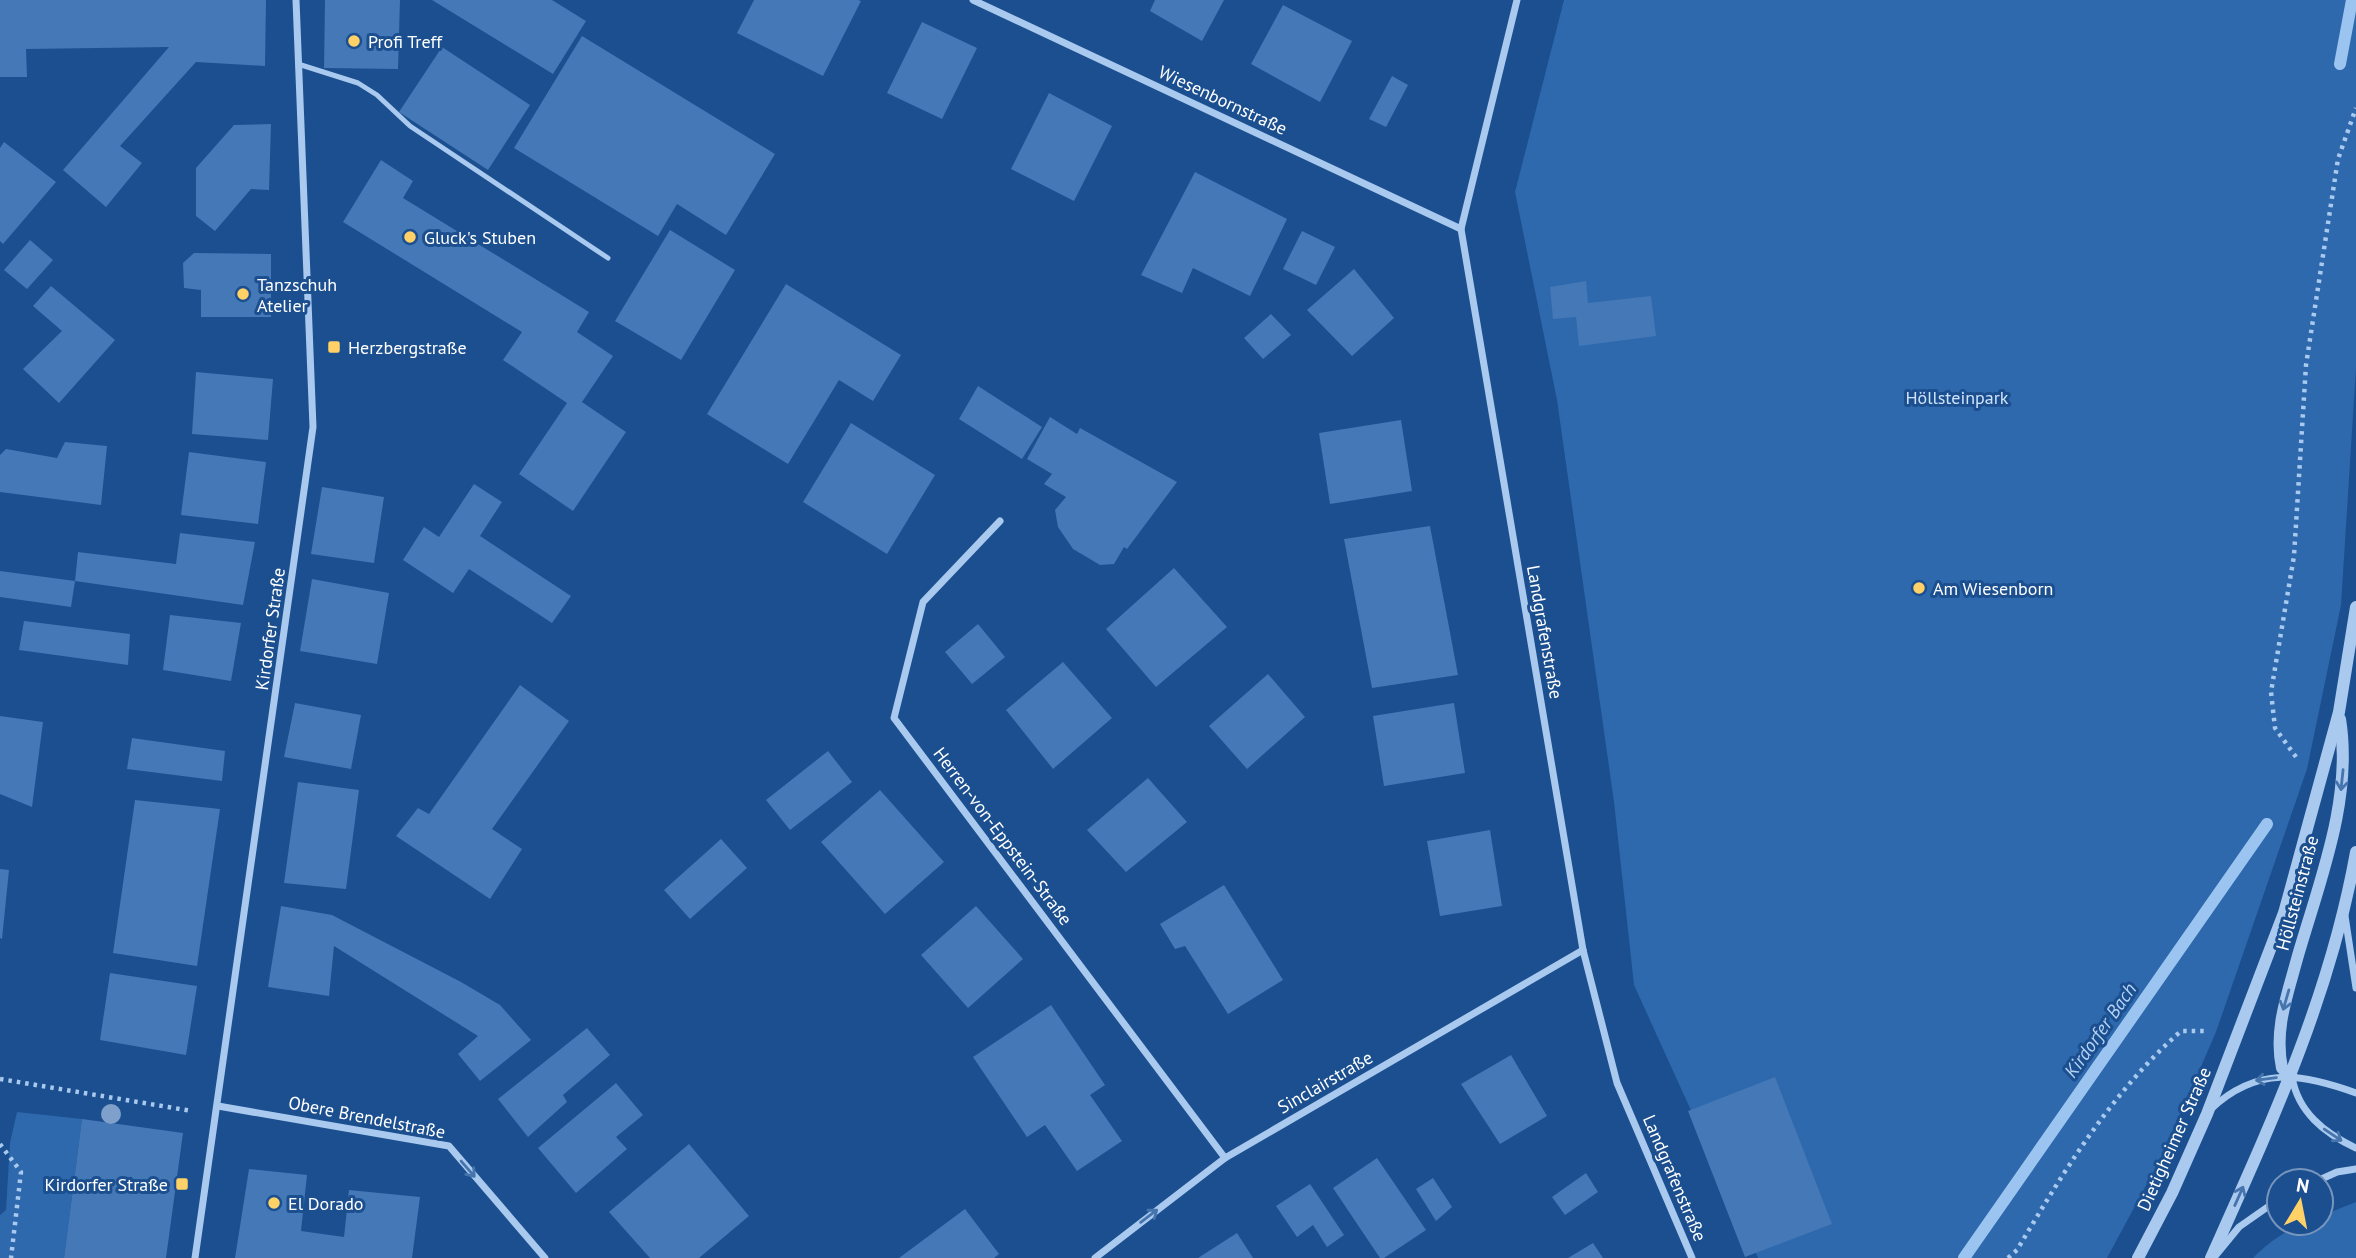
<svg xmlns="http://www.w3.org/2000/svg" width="2356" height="1258" viewBox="0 0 2356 1258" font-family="'PT Sans',sans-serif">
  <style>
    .green { fill: #2e69ad }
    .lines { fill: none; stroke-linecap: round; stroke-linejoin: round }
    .stream { stroke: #9cc4f0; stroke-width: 12 }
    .building { fill: #4478b7 }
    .path { stroke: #a9c9ee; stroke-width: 4.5; stroke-dasharray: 3.5 5; stroke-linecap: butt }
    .service { stroke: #a9c9ee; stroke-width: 5 }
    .minor { stroke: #a9c9ee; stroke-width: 7 }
    .tertiary { stroke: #a9c9ee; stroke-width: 12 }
    .tree { fill: #7ea0ca }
    .oneway { stroke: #4674ac }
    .poi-dot { fill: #ffd166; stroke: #1b4f8f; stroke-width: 2.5 }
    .labels { text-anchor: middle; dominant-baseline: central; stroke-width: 6; stroke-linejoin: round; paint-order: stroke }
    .poi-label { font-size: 18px; fill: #fff; stroke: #1b4f8f; text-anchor: start }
    .street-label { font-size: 18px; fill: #fff; stroke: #1b4f8f }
    .park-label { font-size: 18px; fill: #cfe3fa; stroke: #1b4f8f }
    .water-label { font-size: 19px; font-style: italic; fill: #b5d3f5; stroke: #1b4f8f }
  </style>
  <rect width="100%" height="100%" fill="#1b4f8f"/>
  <g class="green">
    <path d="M 1564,0 L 2356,0 L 2356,368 L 2341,605 L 2307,769 L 2216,1032 L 2163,1154 L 2107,1258 L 1758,1258 L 1634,985 L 1614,802 L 1557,400 L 1515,192 Z"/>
    <path d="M 17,1112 L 82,1119 L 64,1258 L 0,1258 L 0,1215 L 6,1210 L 10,1143 Z"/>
    <path d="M 2356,1202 L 2356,1258 L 2253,1258 C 2272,1239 2294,1223 2321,1223 L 2321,1216 Z"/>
  </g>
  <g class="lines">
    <g class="stream">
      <path d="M 2340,64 L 2352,0"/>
      <path d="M 1964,1258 L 2267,824"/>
    </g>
  </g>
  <g class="building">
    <path d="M 0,0 L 266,0 L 265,66 L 196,62 L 120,146 L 142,163 L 106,207 L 63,170 L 169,47 L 26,49 L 27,77 L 0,77 Z"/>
    <path d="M 325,0 L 400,0 L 398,69 L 324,68 Z"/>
    <path d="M 432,0 L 552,0 L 586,21 L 553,74 Z"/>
    <path d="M 754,0 L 858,0 L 861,1 L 823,76 L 737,33 Z"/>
    <path d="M 1155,0 L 1224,0 L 1202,41 L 1150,11 Z"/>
    <path d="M 1283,5 L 1352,41 L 1320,102 L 1251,64 Z"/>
    <path d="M 922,22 L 977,48 L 942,119 L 887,93 Z"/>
    <path d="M 582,36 L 775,154 L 726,235 L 677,204 L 658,236 L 514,148 Z"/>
    <path d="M 442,47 L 530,105 L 488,170 L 399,112 Z"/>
    <path d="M 1392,76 L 1408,85 L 1386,127 L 1369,119 Z"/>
    <path d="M 1049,93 L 1112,126 L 1074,201 L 1011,169 Z"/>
    <path d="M 271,124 L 269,190 L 251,189 L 215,231 L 196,216 L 196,168 L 234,125 Z"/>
    <path d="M 4,142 L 56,182 L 3,244 L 0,241 L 0,148 Z"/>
    <path d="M 381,160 L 413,181 L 403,198 L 589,312 L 577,332 L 613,356 L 582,402 L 626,432 L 573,511 L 519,474 L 567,403 L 503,360 L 522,332 L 343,222 Z"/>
    <path d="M 1195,172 L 1287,219 L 1250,296 L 1193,268 L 1182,293 L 1141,275 Z"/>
    <path d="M 670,230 L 735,270 L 681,360 L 615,321 Z"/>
    <path d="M 1302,231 L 1335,247 L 1316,285 L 1283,269 Z"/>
    <path d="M 30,240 L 53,260 L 27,289 L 4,270 Z"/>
    <path d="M 194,253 L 271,254 L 271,317 L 201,317 L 201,290 L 184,288 L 183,263 Z"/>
    <path d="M 1354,269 L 1394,318 L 1352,356 L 1307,310 Z"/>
    <path d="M 1586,281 L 1588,303 L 1651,296 L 1656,336 L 1579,346 L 1576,317 L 1553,319 L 1550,287 Z"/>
    <path d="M 786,284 L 901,355 L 873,401 L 839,380 L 788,464 L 707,414 Z"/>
    <path d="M 51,286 L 115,340 L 59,403 L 23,369 L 62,331 L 33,306 Z"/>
    <path d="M 1271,314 L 1291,335 L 1263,359 L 1244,338 Z"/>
    <path d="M 196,372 L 273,379 L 268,440 L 192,434 Z"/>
    <path d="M 978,386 L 1042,427 L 1022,459 L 959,419 Z"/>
    <path d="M 1050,417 L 1077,434 L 1080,428 L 1177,482 L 1127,549 L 1124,547 L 1114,564 L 1100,565 L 1073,549 L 1058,527 L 1055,510 L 1066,497 L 1044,484 L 1052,474 L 1027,459 Z"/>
    <path d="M 1401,420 L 1412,491 L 1330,504 L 1319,433 Z"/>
    <path d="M 851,423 L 935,475 L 887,554 L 803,502 Z"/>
    <path d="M 65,442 L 107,446 L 101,505 L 0,492 L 0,455 L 6,449 L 57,458 Z"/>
    <path d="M 189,452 L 266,462 L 258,524 L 181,515 Z"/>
    <path d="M 474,484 L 502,502 L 480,536 L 571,596 L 552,623 L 469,569 L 453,593 L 403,560 L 424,527 L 439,537 Z"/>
    <path d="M 322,487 L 384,497 L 374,563 L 311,554 Z"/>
    <path d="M 1430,526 L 1458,675 L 1372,688 L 1344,539 Z"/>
    <path d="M 180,533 L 255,542 L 243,605 L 75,581 L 78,552 L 176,564 Z"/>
    <path d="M 1174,568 L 1227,627 L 1156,687 L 1106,629 Z"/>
    <path d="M 0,571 L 75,581 L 71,607 L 0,597 Z"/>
    <path d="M 312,579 L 389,593 L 377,664 L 300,651 Z"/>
    <path d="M 170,615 L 241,623 L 231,681 L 163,670 Z"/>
    <path d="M 24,621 L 130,634 L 128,665 L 19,650 Z"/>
    <path d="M 978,624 L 1005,657 L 972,684 L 945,652 Z"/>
    <path d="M 1063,662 L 1112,718 L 1053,769 L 1006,710 Z"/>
    <path d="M 1268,674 L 1305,717 L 1247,769 L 1209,726 Z"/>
    <path d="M 520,685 L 569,721 L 492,829 L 522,849 L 490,899 L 396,836 L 418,808 L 429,814 Z"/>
    <path d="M 295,703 L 361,715 L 351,769 L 284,757 Z"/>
    <path d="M 1454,703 L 1465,773 L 1384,786 L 1373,716 Z"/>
    <path d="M 0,716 L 43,722 L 32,807 L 0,794 Z"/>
    <path d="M 132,738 L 225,751 L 222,781 L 127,769 Z"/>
    <path d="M 828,751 L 852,782 L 790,830 L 766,800 Z"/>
    <path d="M 1148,778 L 1187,822 L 1126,872 L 1087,830 Z"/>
    <path d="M 298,782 L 359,790 L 346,889 L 284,883 Z"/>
    <path d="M 880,790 L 944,862 L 885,914 L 821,842 Z"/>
    <path d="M 135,800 L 220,809 L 197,966 L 113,953 Z"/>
    <path d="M 1490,830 L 1502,906 L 1440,916 L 1427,841 Z"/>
    <path d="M 721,839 L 747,868 L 690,919 L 664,890 Z"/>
    <path d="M 0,869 L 9,870 L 2,939 L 0,938 Z"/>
    <path d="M 1224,885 L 1283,980 L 1228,1014 L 1185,946 L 1175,949 L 1160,924 Z"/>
    <path d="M 281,906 L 332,915 L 461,982 L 500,1005 L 531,1040 L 480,1081 L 458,1054 L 478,1036 L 334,946 L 329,996 L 268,987 Z"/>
    <path d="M 976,906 L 1023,959 L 968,1008 L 921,955 Z"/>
    <path d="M 110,973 L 197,986 L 186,1055 L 100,1040 Z"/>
    <path d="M 1051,1005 L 1105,1085 L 1090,1095 L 1122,1141 L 1077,1171 L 1045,1125 L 1027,1137 L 973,1057 Z"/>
    <path d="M 587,1028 L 610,1055 L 563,1095 L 567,1102 L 528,1137 L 498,1099 Z"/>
    <path d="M 1511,1055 L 1547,1116 L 1500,1144 L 1461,1084 Z"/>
    <path d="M 1775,1077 L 1832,1224 L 1745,1257 L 1688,1111 Z"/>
    <path d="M 616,1083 L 643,1115 L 616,1137 L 627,1149 L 576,1193 L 538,1148 Z"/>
    <path d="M 82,1119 L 183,1133 L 166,1258 L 64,1258 Z"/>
    <path d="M 689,1144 L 749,1216 L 699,1258 L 650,1258 L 609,1212 Z"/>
    <path d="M 1377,1158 L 1426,1230 L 1384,1258 L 1380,1258 L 1333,1188 Z"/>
    <path d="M 249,1169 L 307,1175 L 301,1231 L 344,1237 L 349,1190 L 420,1197 L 412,1258 L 235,1258 Z"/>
    <path d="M 1586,1173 L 1598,1192 L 1565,1215 L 1552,1197 Z"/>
    <path d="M 1433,1178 L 1452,1207 L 1436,1221 L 1416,1189 Z"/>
    <path d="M 1310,1184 L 1344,1235 L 1327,1247 L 1313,1225 L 1297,1237 L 1276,1206 Z"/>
    <path d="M 965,1209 L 999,1254 L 994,1258 L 899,1258 Z"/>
    <path d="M 1237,1233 L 1253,1258 L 1198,1258 Z"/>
    <path d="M 1593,1243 L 1603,1258 L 1568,1258 Z"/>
  </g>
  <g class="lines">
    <g class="path">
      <path d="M 2296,757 L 2275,728 L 2271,692 L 2294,556 L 2306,365 L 2338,159 L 2356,108"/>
      <path d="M 0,1079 L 192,1111"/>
      <path d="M 0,1144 L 21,1172 L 11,1258"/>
      <path d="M 2008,1258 L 2017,1250 C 2064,1171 2111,1093 2181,1031 L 2208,1031"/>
    </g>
    <path class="service" d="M 298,64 L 358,83 L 377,95 L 410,126 L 608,258"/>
    <g class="minor">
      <path d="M 973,0 L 1461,229"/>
      <path d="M 1517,0 L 1461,229 L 1583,950 L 1617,1083 L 1692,1258"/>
      <path d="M 1000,521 L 923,602 L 894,718 L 1225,1158"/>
      <path d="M 2345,916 L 2356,988"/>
      <path d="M 2292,1077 C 2298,1112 2324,1133 2356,1148"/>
      <path d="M 218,1106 L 449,1146 L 545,1258"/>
      <path d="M 2211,1109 C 2257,1066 2301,1073 2356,1093"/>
      <path d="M 2317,1181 L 2337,1172 L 2356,1169"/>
      <path d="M 2216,1255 L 2239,1227 L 2279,1199"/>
      <path d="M 195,1258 L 313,427 L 296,0"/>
      <path d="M 1095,1258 L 1225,1158 L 1583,950"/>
    </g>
    <g class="tertiary">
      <path d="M 2292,1077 L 2282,1068 C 2274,1030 2287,996 2297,959 C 2319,882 2353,800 2340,719"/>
      <path d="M 2138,1258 L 2172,1193 L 2207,1114 L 2284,913 L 2339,712 L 2356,607"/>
      <path d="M 2211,1258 C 2271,1124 2330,997 2356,852"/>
    </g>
  </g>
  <circle class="tree" cx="111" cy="1114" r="10"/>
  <defs><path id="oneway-shaft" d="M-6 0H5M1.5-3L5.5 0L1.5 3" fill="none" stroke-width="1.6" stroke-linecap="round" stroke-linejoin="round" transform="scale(1.75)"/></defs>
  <g class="oneway">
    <use href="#oneway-shaft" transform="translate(2342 780) rotate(96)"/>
    <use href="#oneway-shaft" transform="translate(2286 1000) rotate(106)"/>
    <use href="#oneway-shaft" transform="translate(2266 1079) rotate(172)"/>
    <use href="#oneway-shaft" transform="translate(2333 1135) rotate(34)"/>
    <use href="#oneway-shaft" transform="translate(468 1169) rotate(49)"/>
    <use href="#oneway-shaft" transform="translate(2239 1196) rotate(-66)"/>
    <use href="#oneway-shaft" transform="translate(1149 1216) rotate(-37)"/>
  </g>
  <g class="poi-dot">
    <circle cx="354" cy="41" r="7"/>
    <circle cx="410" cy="237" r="7"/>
    <circle cx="243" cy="294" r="7"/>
    <rect x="327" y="340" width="14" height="14" rx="3.5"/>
    <circle cx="1919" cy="588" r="7"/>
    <rect x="175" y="1177" width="14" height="14" rx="3.5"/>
    <circle cx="274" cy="1203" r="7"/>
  </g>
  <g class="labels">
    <g class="poi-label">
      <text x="368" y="41">Profi Treff</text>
      <text x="424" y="237">Gluck's Stuben</text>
      <text x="257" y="284">Tanzschuh<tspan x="257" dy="21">Atelier</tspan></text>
      <text x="348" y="347">Herzbergstraße</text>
      <text x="1933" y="588">Am Wiesenborn</text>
      <text x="168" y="1184" text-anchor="end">Kirdorfer Straße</text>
      <text x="288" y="1203">El Dorado</text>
    </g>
    <g class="street-label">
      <text transform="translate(1223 100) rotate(25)">Wiesenbornstraße</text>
      <text transform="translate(270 629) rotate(-82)">Kirdorfer Straße</text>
      <text transform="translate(1545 632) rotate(80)">Landgrafenstraße</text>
      <text transform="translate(1003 836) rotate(53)">Herren-von-Eppstein-Straße</text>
      <text transform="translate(2297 893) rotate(-75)">Höllsteinstraße</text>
      <text transform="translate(1325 1082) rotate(-30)">Sinclairstraße</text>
      <text transform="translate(367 1117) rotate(11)">Obere Brendelstraße</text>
      <text transform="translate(2174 1139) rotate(-66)">Dietigheimer Straße</text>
      <text transform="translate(1675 1178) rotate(67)">Landgrafenstraße</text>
    </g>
    <g class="park-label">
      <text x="1957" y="397">Höllsteinpark</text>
    </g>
    <g class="water-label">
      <text transform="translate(2100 1030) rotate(-55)">Kirdorfer Bach</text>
    </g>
  </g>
  <g transform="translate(2300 1202) rotate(10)"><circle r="33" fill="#1b4f8f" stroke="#7695bc" stroke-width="2"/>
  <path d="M0-5L12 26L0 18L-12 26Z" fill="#ffd166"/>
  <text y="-10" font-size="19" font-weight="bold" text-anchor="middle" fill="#ffffff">N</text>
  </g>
</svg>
